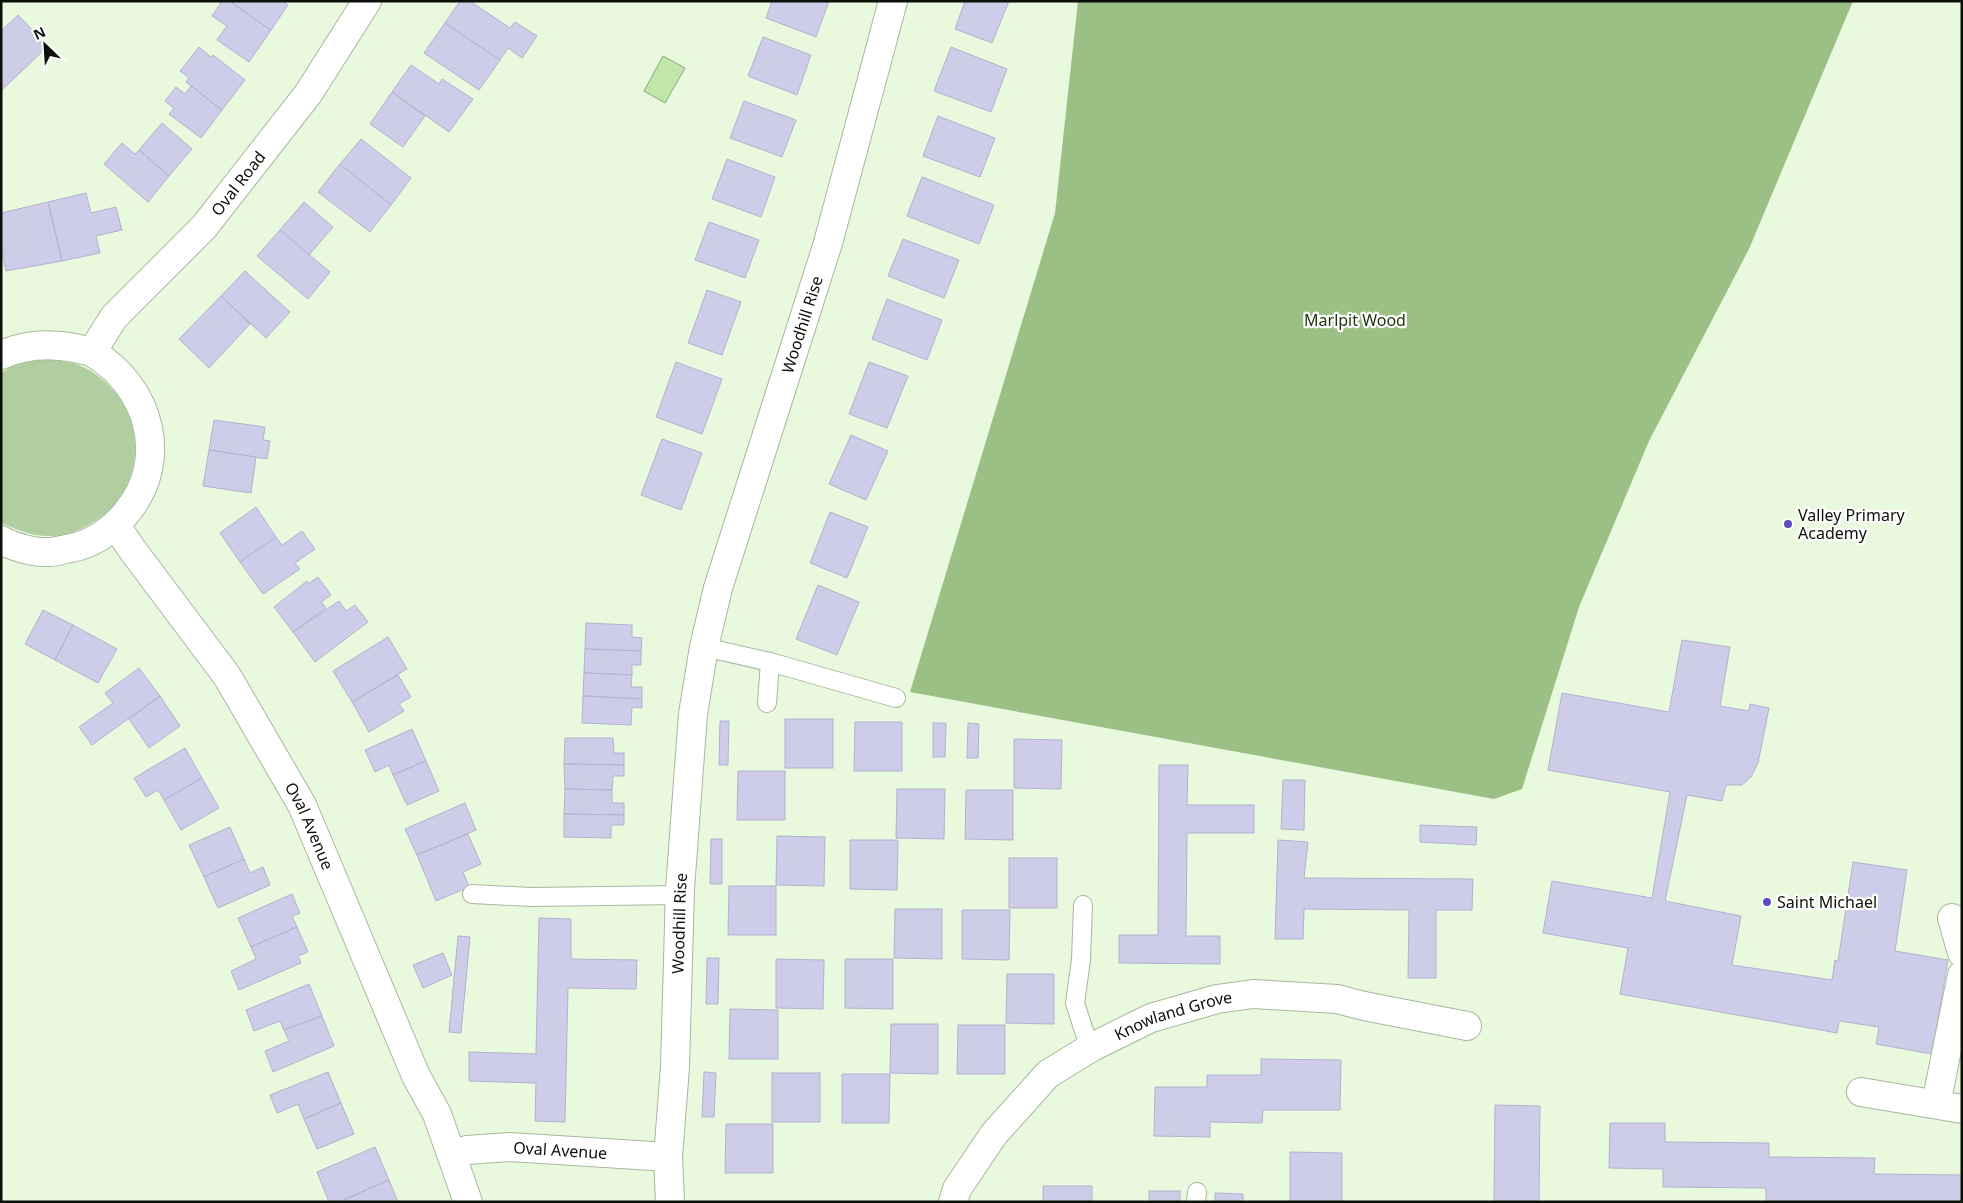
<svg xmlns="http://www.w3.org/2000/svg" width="1963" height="1203" viewBox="0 0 1963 1203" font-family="'Noto Sans',sans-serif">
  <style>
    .green { fill: #b1cea1 }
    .forest { fill: #9bc085 }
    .water { fill: #c0e6aa; stroke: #8aa679 }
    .building { fill: #cdcde9; stroke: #b2b2ce }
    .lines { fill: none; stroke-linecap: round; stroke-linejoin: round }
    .service-casing { stroke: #a8b89f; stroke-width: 20 }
    .minor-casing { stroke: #a8b89f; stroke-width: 30 }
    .service { stroke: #fff; stroke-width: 18 }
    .minor { stroke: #fff; stroke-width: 28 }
    .poi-dot { fill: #5f4ac3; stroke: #fff; stroke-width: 2 }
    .labels { text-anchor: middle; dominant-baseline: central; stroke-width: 4.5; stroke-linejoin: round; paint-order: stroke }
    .street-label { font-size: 16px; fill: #0b1108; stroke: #fff }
    .park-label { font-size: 16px; fill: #1c340a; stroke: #fff }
    .poi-label { font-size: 16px; fill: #0b1108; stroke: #fff; text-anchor: start }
  </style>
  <rect width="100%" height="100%" fill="#e8f9de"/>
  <path class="green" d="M 41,359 C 50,360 59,360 67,362 C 81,364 94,372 104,381 C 150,421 144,492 92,523 C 80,530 66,536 52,536 C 34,537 18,530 1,523 L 1,373 L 14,365 Z"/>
  <path class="forest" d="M 1078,1 L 1853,1 L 1749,249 L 1649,441 L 1579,607 L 1522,789 L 1494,799 L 910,692 L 1055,213 Z"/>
  <path class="water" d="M 663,56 L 685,68 L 665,103 L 644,91 Z"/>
  <g class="building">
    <path d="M 222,1 L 229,1 L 271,30 L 249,62 L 217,40 L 227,26 L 212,16 Z"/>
    <path d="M 229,1 L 283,1 L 288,5 L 271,30 Z"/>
    <path d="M 460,1 L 470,1 L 510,28 L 515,22 L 537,36 L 522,58 L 508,48 L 500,60 L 445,23 Z"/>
    <path d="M 772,1 L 829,1 L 816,37 L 766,18 Z"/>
    <path d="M 965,1 L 1009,1 L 992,43 L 955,29 Z"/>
    <path d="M 18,15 L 48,46 L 1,91 L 1,31 Z"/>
    <path d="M 445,23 L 500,60 L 479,90 L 424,53 Z"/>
    <path d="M 763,37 L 811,55 L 797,95 L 748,76 Z"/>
    <path d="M 199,47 L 211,57 L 213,55 L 245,80 L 222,110 L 186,82 L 189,78 L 180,71 Z"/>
    <path d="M 951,47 L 1007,69 L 991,112 L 934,91 Z"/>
    <path d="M 411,65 L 439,84 L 442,79 L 473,99 L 449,132 L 392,92 Z"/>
    <path d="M 191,86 L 222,110 L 201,138 L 169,114 L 174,108 L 165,101 L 176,87 L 185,94 Z"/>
    <path d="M 392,92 L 425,116 L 403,147 L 370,124 Z"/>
    <path d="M 744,101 L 796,120 L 782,157 L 730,138 Z"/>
    <path d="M 938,116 L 995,138 L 980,177 L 923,156 Z"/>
    <path d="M 162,123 L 192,149 L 169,176 L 139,150 Z"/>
    <path d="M 361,139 L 411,178 L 391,205 L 340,164 Z"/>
    <path d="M 122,143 L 135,154 L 139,150 L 169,176 L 148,202 L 104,164 Z"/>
    <path d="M 727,159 L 775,177 L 761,217 L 712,199 Z"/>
    <path d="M 340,164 L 391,205 L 370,232 L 318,192 Z"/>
    <path d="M 922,177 L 994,205 L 979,244 L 907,216 Z"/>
    <path d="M 86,193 L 91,213 L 116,207 L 122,230 L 96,236 L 100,253 L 62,261 L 48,202 Z"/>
    <path d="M 48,202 L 62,261 L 6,271 L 1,249 L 1,213 Z"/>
    <path d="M 304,202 L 333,227 L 309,255 L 280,230 Z"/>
    <path d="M 709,222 L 759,240 L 745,278 L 695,260 Z"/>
    <path d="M 280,230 L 330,272 L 308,299 L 257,256 Z"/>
    <path d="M 903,239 L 959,260 L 944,298 L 888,276 Z"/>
    <path d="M 245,271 L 290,312 L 266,338 L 221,296 Z"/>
    <path d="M 707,290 L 741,302 L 722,355 L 688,343 Z"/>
    <path d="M 221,296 L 250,324 L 209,368 L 179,339 Z"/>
    <path d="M 887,299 L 942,320 L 927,360 L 872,339 Z"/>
    <path d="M 676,362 L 722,379 L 702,434 L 656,417 Z"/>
    <path d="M 869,362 L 908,376 L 887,428 L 849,414 Z"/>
    <path d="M 214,420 L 265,427 L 263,440 L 270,441 L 267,459 L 209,450 Z"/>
    <path d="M 851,435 L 888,451 L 866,500 L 829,484 Z"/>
    <path d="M 662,439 L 702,453 L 681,510 L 641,495 Z"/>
    <path d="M 209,450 L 256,457 L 251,493 L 203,486 Z"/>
    <path d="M 256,507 L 276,537 L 240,562 L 220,533 Z"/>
    <path d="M 830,512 L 868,527 L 847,578 L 810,563 Z"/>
    <path d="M 302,531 L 315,549 L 295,563 L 300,569 L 263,594 L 240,562 L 276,537 L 282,545 Z"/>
    <path d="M 318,577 L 331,595 L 321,602 L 326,608 L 293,632 L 274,607 L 307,581 L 308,584 Z"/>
    <path d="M 818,585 L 859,602 L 837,655 L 796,639 Z"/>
    <path d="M 339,601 L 346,611 L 355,605 L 368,622 L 315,662 L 293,632 Z"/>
    <path d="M 43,610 L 73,625 L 55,660 L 25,644 Z"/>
    <path d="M 586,623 L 632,625 L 632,637 L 642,638 L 641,651 L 585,649 Z"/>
    <path d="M 73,625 L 117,649 L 98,683 L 55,660 Z"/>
    <path d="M 388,637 L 407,669 L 352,702 L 333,671 Z"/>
    <path d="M 1682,640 L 1730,647 L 1720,706 L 1749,711 L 1750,704 L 1769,708 L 1758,763 L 1751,777 L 1742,785 L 1726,785 L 1722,801 L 1687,795 L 1665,901 L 1741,916 L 1732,965 L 1832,980 L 1835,960 L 1838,961 L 1853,862 L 1907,870 L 1895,951 L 1948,960 L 1932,1054 L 1876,1044 L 1879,1027 L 1839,1021 L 1837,1033 L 1620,994 L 1628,948 L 1543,933 L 1552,881 L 1652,898 L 1670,792 L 1548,770 L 1562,693 L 1669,712 Z"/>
    <path d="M 585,649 L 641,651 L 641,665 L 632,665 L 632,675 L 584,673 Z"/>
    <path d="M 139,668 L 160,696 L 92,745 L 79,727 L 113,703 L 105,693 Z"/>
    <path d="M 584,673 L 632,675 L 631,687 L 642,687 L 642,699 L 583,696 Z"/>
    <path d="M 398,675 L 411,697 L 399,704 L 404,711 L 369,732 L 352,702 Z"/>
    <path d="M 160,696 L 180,726 L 149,748 L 129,719 Z"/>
    <path d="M 583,696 L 642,699 L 642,708 L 632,707 L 631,725 L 582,723 Z"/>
    <rect x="785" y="719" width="48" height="49"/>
    <path d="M 720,721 L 729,721 L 728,765 L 719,765 Z"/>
    <path d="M 855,722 L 902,722 L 902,771 L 854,771 Z"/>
    <path d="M 933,723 L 946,723 L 945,757 L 933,757 Z"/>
    <path d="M 968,723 L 979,724 L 978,758 L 967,758 Z"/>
    <path d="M 412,729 L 426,761 L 393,775 L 389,765 L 375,772 L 365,750 Z"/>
    <path d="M 565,738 L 613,738 L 614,753 L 624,753 L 624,765 L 564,764 Z"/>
    <path d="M 1014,739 L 1062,740 L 1061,789 L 1014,788 Z"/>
    <path d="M 185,748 L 202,778 L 164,800 L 158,790 L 146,797 L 134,778 Z"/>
    <path d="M 426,761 L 439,791 L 407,805 L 393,775 Z"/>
    <path d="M 564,764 L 624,765 L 624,776 L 613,776 L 612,790 L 565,789 Z"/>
    <path d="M 1159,765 L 1188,765 L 1187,805 L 1254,805 L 1254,833 L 1187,833 L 1186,936 L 1220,936 L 1220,964 L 1119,963 L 1119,935 L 1158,935 Z"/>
    <path d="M 738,771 L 785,771 L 785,820 L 737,820 Z"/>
    <path d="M 202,778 L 219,808 L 181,830 L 164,800 Z"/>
    <path d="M 1283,780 L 1305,780 L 1304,830 L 1281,829 Z"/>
    <path d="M 565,789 L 612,790 L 612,803 L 624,803 L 624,815 L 564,814 Z"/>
    <path d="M 897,789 L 945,789 L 944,839 L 896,838 Z"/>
    <path d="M 966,790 L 1013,790 L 1013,840 L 965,839 Z"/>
    <path d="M 465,803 L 476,830 L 417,855 L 405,829 Z"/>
    <path d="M 564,814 L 624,815 L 624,825 L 611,825 L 611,838 L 564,837 Z"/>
    <path d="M 1420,825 L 1477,827 L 1476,845 L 1420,842 Z"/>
    <path d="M 230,827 L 244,859 L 204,877 L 189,845 Z"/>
    <path d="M 468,834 L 481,864 L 463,872 L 469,887 L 436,901 L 417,855 Z"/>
    <path d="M 777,836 L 825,837 L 824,886 L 776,885 Z"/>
    <path d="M 711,839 L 722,839 L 722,884 L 710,884 Z"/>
    <path d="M 850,840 L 898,840 L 897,890 L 850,889 Z"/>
    <path d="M 1278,840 L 1308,842 L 1304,878 L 1473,879 L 1472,910 L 1436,910 L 1436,978 L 1408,978 L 1409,910 L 1304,909 L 1303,939 L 1275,939 Z"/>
    <rect x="1009" y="858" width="48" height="50"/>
    <path d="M 244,859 L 250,873 L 263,867 L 270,885 L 218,908 L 204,877 Z"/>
    <path d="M 729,886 L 776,886 L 776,935 L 728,935 Z"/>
    <path d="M 292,894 L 300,913 L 292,916 L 297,927 L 251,947 L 238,918 Z"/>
    <path d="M 895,909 L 942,909 L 942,959 L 894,958 Z"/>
    <path d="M 962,910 L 1010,910 L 1009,960 L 962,959 Z"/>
    <path d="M 539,918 L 571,919 L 571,959 L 637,960 L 636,989 L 568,988 L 565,1122 L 535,1121 L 536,1083 L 469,1081 L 469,1052 L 536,1054 Z"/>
    <path d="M 297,927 L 308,952 L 298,956 L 301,963 L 239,990 L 231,971 L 256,959 L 251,947 Z"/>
    <path d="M 458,936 L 470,937 L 461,1033 L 449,1032 Z"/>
    <path d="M 443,953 L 452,975 L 423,988 L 413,965 Z"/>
    <path d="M 707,958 L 719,958 L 718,1004 L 706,1004 Z"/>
    <path d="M 776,959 L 824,960 L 823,1009 L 776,1008 Z"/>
    <path d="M 845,959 L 893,959 L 893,1009 L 845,1008 Z"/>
    <path d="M 1007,974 L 1054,974 L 1054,1024 L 1006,1023 Z"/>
    <path d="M 309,984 L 322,1016 L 284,1030 L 280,1021 L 254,1031 L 246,1010 Z"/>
    <path d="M 730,1009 L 778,1010 L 778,1059 L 729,1059 Z"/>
    <path d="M 322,1016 L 334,1046 L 273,1072 L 265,1051 L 289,1041 L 284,1030 Z"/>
    <path d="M 891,1024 L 938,1024 L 938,1074 L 890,1073 Z"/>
    <path d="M 958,1025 L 1005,1025 L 1005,1074 L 957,1074 Z"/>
    <path d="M 1261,1059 L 1341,1060 L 1340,1110 L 1263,1110 L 1262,1123 L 1210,1122 L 1210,1137 L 1154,1136 L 1155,1087 L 1207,1087 L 1207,1075 L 1261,1075 Z"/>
    <path d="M 328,1072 L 341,1103 L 304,1119 L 298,1104 L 277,1113 L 270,1095 Z"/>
    <path d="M 704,1072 L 716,1073 L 714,1117 L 702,1117 Z"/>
    <rect x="772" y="1073" width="48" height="49"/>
    <path d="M 842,1074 L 890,1074 L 889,1123 L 842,1123 Z"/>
    <path d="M 341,1103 L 354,1134 L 317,1149 L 304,1119 Z"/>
    <path d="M 1495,1105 L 1540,1106 L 1539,1202 L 1494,1202 Z"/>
    <path d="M 1610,1123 L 1665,1123 L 1665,1142 L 1769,1143 L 1769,1157 L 1875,1158 L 1874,1174 L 1962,1175 L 1962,1202 L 1766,1202 L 1766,1188 L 1663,1187 L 1663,1169 L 1609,1168 Z"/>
    <path d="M 726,1124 L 773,1124 L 773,1173 L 725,1173 Z"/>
    <path d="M 375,1147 L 389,1180 L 339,1202 L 329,1202 L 317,1172 Z"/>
    <path d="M 1290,1152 L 1342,1153 L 1342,1202 L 1290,1202 Z"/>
    <path d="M 389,1180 L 398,1202 L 339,1202 Z"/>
    <rect x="1043" y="1186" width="49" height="16"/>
    <rect x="1149" y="1191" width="31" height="11"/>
    <path d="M 1215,1193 L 1243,1194 L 1243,1202 L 1215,1202 Z"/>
  </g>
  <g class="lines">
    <defs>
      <g id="service">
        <path d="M 704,647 L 770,662 L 896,698"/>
        <path d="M 767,703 L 770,662"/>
        <path d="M 472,894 L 531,897 L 680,895"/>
        <path d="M 1083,905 L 1081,960 L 1075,1003 L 1085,1034 L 1092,1047"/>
        <path d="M 1196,1202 L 1197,1192"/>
      </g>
      <g id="minor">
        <path id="s1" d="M 92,352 L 114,317 L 204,227 L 308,94 L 367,1"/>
        <path d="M 1,355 C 25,344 50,343 75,348 C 81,350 88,350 93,353 C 150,387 170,460 127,512 C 113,530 93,544 71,548 C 64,549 56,552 49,552 C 35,553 13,547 1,540"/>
        <path id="s2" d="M 116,526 L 134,552 L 227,676 L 302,805 L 416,1076 L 437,1114 L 468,1202"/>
        <path d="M 1952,918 L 1962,953"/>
        <path d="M 1861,1092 L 1962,1109"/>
        <path d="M 1936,1104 L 1962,975"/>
        <path id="s3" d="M 452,1154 L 467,1150 L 510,1147 L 668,1157"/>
        <path id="s4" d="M 670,1202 L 668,1157 L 675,1067 L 680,889 L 693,714 L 704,647 L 718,588 L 828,243 L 893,1"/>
        <path id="s5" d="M 953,1202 L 957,1189 L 994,1134 L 1048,1074 L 1092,1047 L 1151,1018 L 1217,999 L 1253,994 L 1337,999 L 1364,1006 L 1467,1026"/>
      </g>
    </defs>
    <use href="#service" class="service-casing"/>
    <use href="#minor" class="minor-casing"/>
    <use href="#service" class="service"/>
    <use href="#minor" class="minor"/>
  </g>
  <g class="poi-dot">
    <circle cx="1788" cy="524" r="5"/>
    <circle cx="1767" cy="902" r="5"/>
  </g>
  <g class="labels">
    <g class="street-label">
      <text stroke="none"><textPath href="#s1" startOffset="224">Oval Road</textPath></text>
      <text stroke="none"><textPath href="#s4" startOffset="894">Woodhill Rise</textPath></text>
      <text stroke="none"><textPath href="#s2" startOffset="358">Oval Avenue</textPath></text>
      <text stroke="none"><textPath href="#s4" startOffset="279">Woodhill Rise</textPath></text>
      <text stroke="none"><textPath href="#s5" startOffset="300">Knowland Grove</textPath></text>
      <text stroke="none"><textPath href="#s3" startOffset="109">Oval Avenue</textPath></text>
    </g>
    <g class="park-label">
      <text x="1355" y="320">Marlpit Wood</text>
    </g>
    <g class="poi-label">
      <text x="1798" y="515">Valley Primary<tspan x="1798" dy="18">Academy</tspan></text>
      <text x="1777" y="902">Saint Michael</text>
    </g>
  </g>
  <rect width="1963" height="1203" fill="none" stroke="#0b1108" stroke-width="5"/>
  <g transform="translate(45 45) rotate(335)" stroke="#ffffff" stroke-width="4" paint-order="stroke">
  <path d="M0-4L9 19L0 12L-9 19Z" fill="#0b1108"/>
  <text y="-8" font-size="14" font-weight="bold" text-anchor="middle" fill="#0b1108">N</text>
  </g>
</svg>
